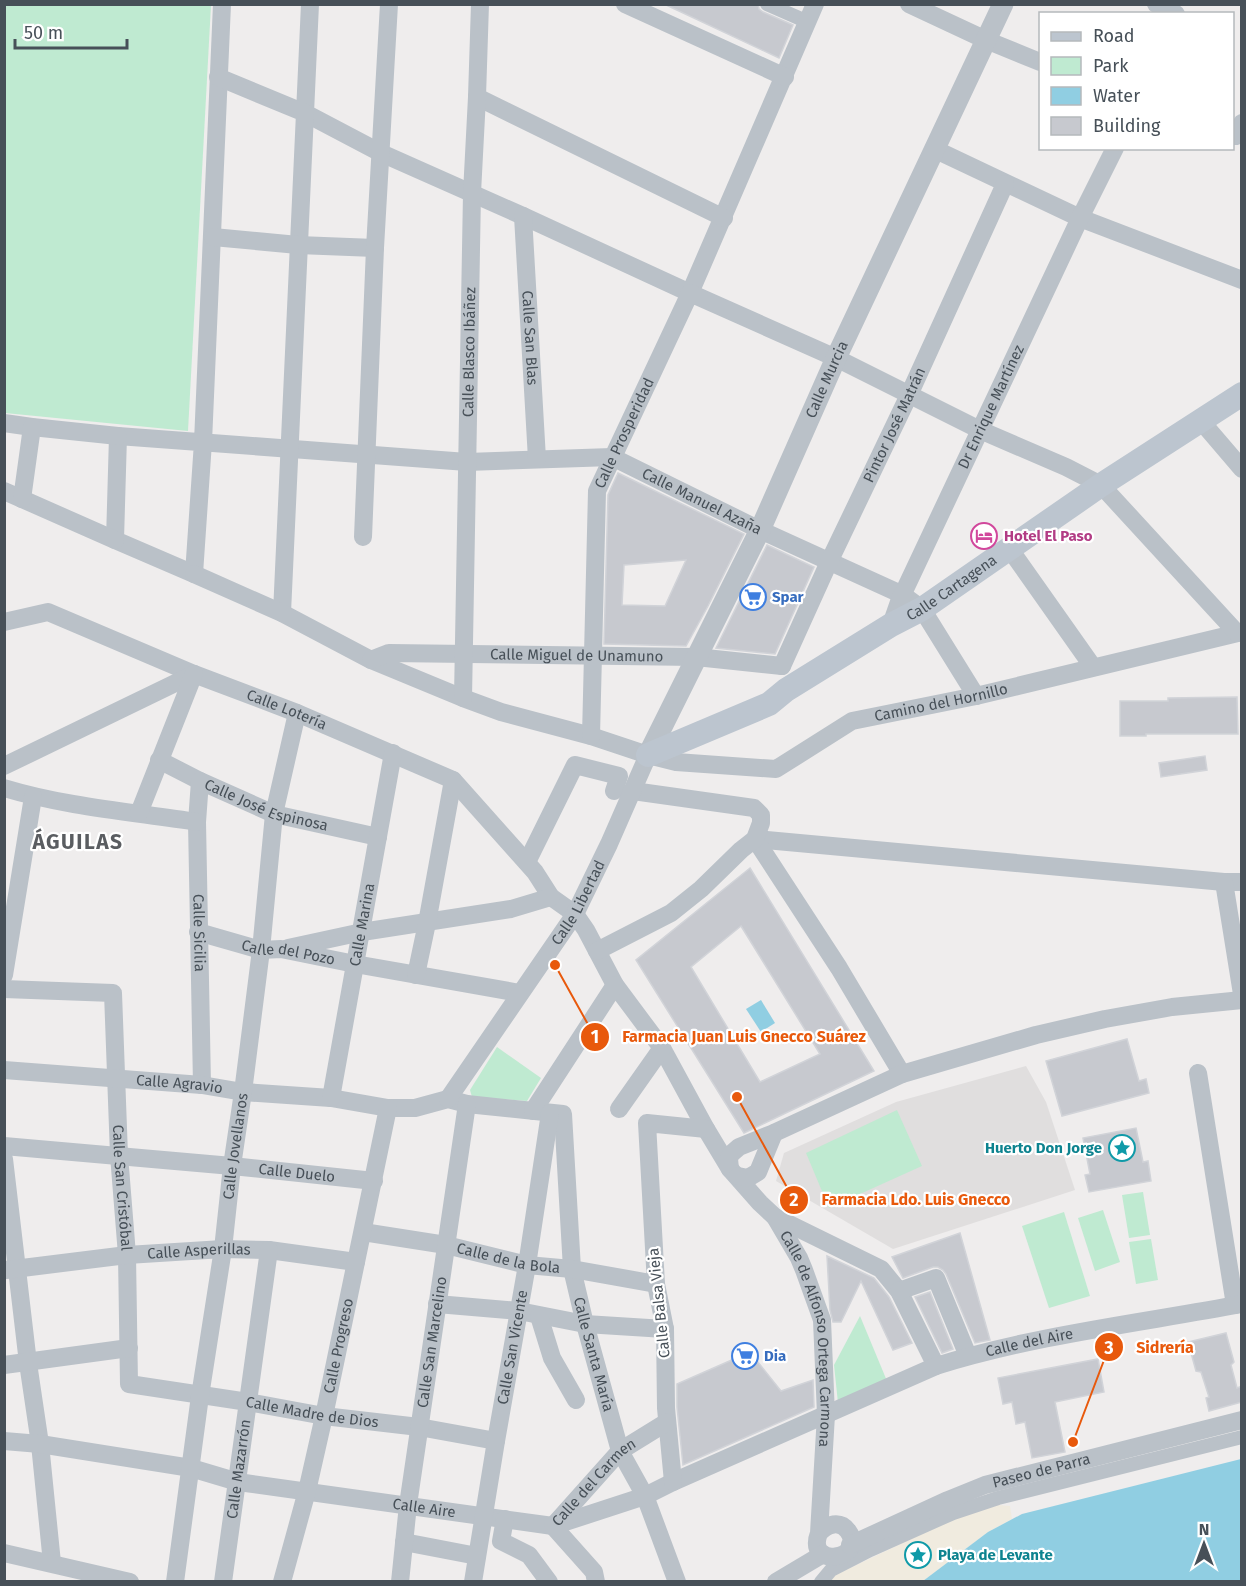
<svg xmlns="http://www.w3.org/2000/svg" width="1246" height="1586" viewBox="0 0 1246 1586" font-family="'Fira Sans',sans-serif">
  <style>
    .education { fill: #e0dede }
    .green { fill: #bfead1 }
    .sand { fill: #f0ebdf }
    .water { fill: #90cee2 }
    .building { fill: #c7c9cf; stroke: #d1d3d8; stroke-width: 1.5; fill-rule: evenodd }
    .lines { fill: none; stroke-linecap: round; stroke-linejoin: round }
    .pedestrian { stroke: #bac1c8; stroke-width: 14 }
    .minor { stroke: #bac1c8; stroke-width: 18 }
    .tertiary { stroke: #bac1c8; stroke-width: 21 }
    .secondary { stroke: #bcc5cf; stroke-width: 24 }
    .labels { text-anchor: middle; dominant-baseline: central; stroke-width: 4.5; stroke-linejoin: round; paint-order: stroke }
    .street-label { font-size: 15px; fill: #475058; stroke: #fff }
    .hotel-label { font-size: 15px; font-weight: bold; fill: #b23c85; stroke: #fff; text-anchor: start }
    .shop-label { font-size: 15px; font-weight: bold; fill: #366cbe; stroke: #fff; text-anchor: start }
    .culture-label { font-size: 15px; font-weight: bold; fill: #0d838f; stroke: #fff; text-anchor: end }
    .district-label { font-size: 21px; font-weight: bold; letter-spacing: 1.5px; fill: #5a5d61; stroke: #fff }
    .leader { fill: none; stroke: #e8590c; stroke-width: 2 }
    .callout-dot { fill: #e8590c; stroke: #fff; stroke-width: 2 }
    .mark-label { font-size: 18px; text-anchor: middle; font-weight: bold; fill: #fff }
    .callout-label { font-size: 16px; text-anchor: middle; font-weight: bold; fill: #e8590c; stroke: #fff; stroke-width: 4.5; stroke-linejoin: round; paint-order: stroke }
  </style>
  <rect width="100%" height="100%" fill="#efeded"/>
  <path class="education" d="M 1026,1066 L 1046,1102 L 1075,1190 L 893,1249 L 776,1181 L 784,1153 L 896,1102 Z"/>
  <g class="green">
    <path d="M 4,5 L 211,5 L 188,431 L 5,413 Z"/>
    <path d="M 497,1047 L 541,1078 L 527,1101 L 472,1097 L 470,1090 Z"/>
    <path d="M 897,1110 L 922,1166 L 829,1208 L 806,1153 Z"/>
    <path d="M 1143,1192 L 1150,1235 L 1129,1238 L 1122,1195 Z"/>
    <path d="M 1103,1210 L 1120,1262 L 1095,1271 L 1078,1218 Z"/>
    <path d="M 1064,1212 L 1090,1296 L 1049,1308 L 1022,1226 Z"/>
    <path d="M 1151,1239 L 1158,1280 L 1136,1284 L 1129,1242 Z"/>
    <path d="M 860,1316 L 887,1381 L 838,1403 L 834,1365 Z"/>
  </g>
  <path class="sand" d="M 998,1505 L 1010,1506 L 1012,1519 L 988,1532 L 923,1581 L 829,1582 L 831,1577 L 968,1512 Z"/>
  <g class="water">
    <path d="M 761,1000 L 775,1023 L 761,1032 L 746,1009 Z"/>
    <path d="M 1241,1459 L 1241,1581 L 923,1581 L 988,1532 L 1022,1514 Z"/>
  </g>
  <g class="building">
    <path d="M 664,4 L 758,4 L 759,9 L 763,12 L 793,25 L 779,58 Z"/>
    <path d="M 618,473 L 744,534 L 708,606 L 686,646 L 604,644 L 608,495 ZM 686,560 L 665,606 L 622,605 L 624,565 Z"/>
    <path d="M 767,545 L 814,567 L 775,654 L 716,648 Z"/>
    <path d="M 1237,697 L 1238,734 L 1146,734 L 1146,736 L 1120,736 L 1120,701 L 1168,701 L 1168,698 Z"/>
    <path d="M 1205,756 L 1207,770 L 1161,777 L 1159,763 Z"/>
    <path d="M 750,868 L 874,1071 L 744,1133 L 636,960 ZM 741,926 L 820,1054 L 760,1082 L 691,967 Z"/>
    <path d="M 1127,1039 L 1139,1081 L 1146,1079 L 1149,1093 L 1062,1116 L 1046,1061 Z"/>
    <path d="M 1136,1128 L 1143,1162 L 1148,1161 L 1151,1181 L 1089,1192 L 1085,1175 L 1090,1174 L 1083,1138 Z"/>
    <path d="M 960,1233 L 990,1340 L 975,1343 L 946,1274 L 943,1270 L 938,1267 L 933,1267 L 903,1278 L 892,1257 Z"/>
    <path d="M 827,1256 L 874,1278 L 889,1297 L 912,1343 L 893,1350 L 861,1281 L 841,1322 L 833,1322 L 830,1310 Z"/>
    <path d="M 930,1292 L 953,1349 L 942,1353 L 915,1297 Z"/>
    <path d="M 1226,1333 L 1234,1362 L 1231,1365 L 1237,1388 L 1242,1386 L 1242,1402 L 1209,1411 L 1206,1398 L 1209,1397 L 1201,1372 L 1196,1371 L 1188,1342 Z"/>
    <path d="M 750,1352 L 781,1391 L 813,1380 L 814,1407 L 683,1465 L 677,1407 L 677,1384 Z"/>
    <path d="M 1098,1359 L 1104,1392 L 1055,1402 L 1065,1452 L 1032,1458 L 1025,1422 L 1016,1424 L 1012,1402 L 1003,1404 L 998,1378 Z"/>
  </g>
  <g class="lines">
    <g class="pedestrian">
      <path d="M 767,4 L 808,22"/>
      <path d="M 821,1582 L 831,1570 L 870,1550 L 953,1513 L 998,1498 L 1242,1437"/>
    </g>
    <g class="minor">
      <path id="s1" d="M 222,4 L 203,442 L 194,574 L 115,540 L 118,436 L 467,462 L 612,457 L 760,530 L 903,595 L 922,609 L 976,696"/>
      <path d="M 310,4 L 305,113 L 381,153 L 523,216 L 690,293 L 815,4"/>
      <path d="M 625,4 L 785,77"/>
      <path d="M 909,4 L 986,40 L 1040,62"/>
      <path d="M 1156,4 L 1176,14"/>
      <path d="M 218,77 L 305,113 L 282,613"/>
      <path d="M 477,97 L 724,218"/>
      <path d="M 1236,136 L 1242,123"/>
      <path d="M 934,149 L 1080,218 L 1242,280"/>
      <path id="s2" d="M 523,216 L 537,459"/>
      <path d="M 213,237 L 298,245 L 375,248"/>
      <path d="M 1201,421 L 1242,469"/>
      <path d="M 4,423 L 32,427 L 118,436"/>
      <path d="M 4,491 L 115,540"/>
      <path d="M 22,499 L 32,427"/>
      <path d="M 363,537 L 375,248 L 389,4"/>
      <path d="M 1009,548 L 1093,667"/>
      <path id="s3" d="M 194,574 L 282,613 L 371,660 L 463,698 L 501,712 L 591,736 L 648,755 L 676,762 L 776,769 L 852,721 L 976,696 L 1242,632"/>
      <path id="s4" d="M 4,622 L 48,612 L 194,674 L 297,713 L 453,780 L 535,872 L 551,897 L 575,914 L 586,930 L 615,985 L 662,1048 L 706,1129 L 730,1169 L 760,1203 L 775,1217 L 799,1258 L 804,1270 L 822,1320 L 826,1415 L 819,1533 C 805,1570 868,1559 848,1531 C 840,1520 827,1524 819,1533"/>
      <path id="s5" d="M 891,625 L 899,602 L 1080,218 L 1115,148"/>
      <path id="s6" d="M 371,660 L 389,653 L 696,657 L 782,666"/>
      <path id="s7" d="M 782,666 L 829,562 L 909,395 L 1005,184"/>
      <path id="s8" d="M 463,698 L 472,193 L 477,97 L 480,4"/>
      <path id="s9" d="M 591,736 L 597,491 L 690,293 L 836,358 L 980,430 L 1066,467 L 1101,485 L 1237,633"/>
      <path id="s10" d="M 159,760 L 200,781 L 274,814 L 378,837"/>
      <path d="M 4,766 L 194,674"/>
      <path id="s11" d="M 200,781 L 197,822 L 202,1085"/>
      <path d="M 4,788 C 67,807 133,812 197,822"/>
      <path d="M 139,813 L 194,674"/>
      <path d="M 755,839 L 1224,882 L 1242,882"/>
      <path d="M 755,839 L 839,968 L 902,1074"/>
      <path d="M 527,862 L 575,765 L 619,776 L 614,791"/>
      <path d="M 1224,882 L 1242,994"/>
      <path id="s12" d="M 198,932 L 261,950 L 281,949 L 355,964 L 520,993"/>
      <path d="M 288,948 L 362,932 L 511,909 L 551,897"/>
      <path d="M 597,951 L 671,913 L 701,889 L 741,850 L 755,839 L 761,823 L 761,815 L 754,808 L 633,791"/>
      <path d="M 4,975 L 33,797"/>
      <path d="M 416,975 L 427,923 L 453,780"/>
      <path id="s13" d="M 4,989 L 113,993 L 119,1155 L 127,1255 L 129,1384 L 248,1402 L 324,1416 L 419,1427 L 496,1441"/>
      <path id="s14" d="M 4,1070 L 202,1085 L 243,1092 L 331,1098 L 388,1108 L 415,1108 L 448,1099 L 467,1104 L 563,1114 L 572,1269 L 585,1324 L 620,1451 L 645,1496 L 677,1582"/>
      <path d="M 1198,1073 L 1235,1305"/>
      <path id="s15" d="M 331,1098 L 393,753"/>
      <path id="s16" d="M 448,1099 L 575,914 L 609,844 L 648,755"/>
      <path d="M 619,1109 L 662,1048"/>
      <path d="M 533,1111 L 615,985"/>
      <path id="s17" d="M 4,1146 L 232,1166 L 374,1181"/>
      <path d="M 4,1159 L 28,1363 L 40,1444 L 52,1563"/>
      <path d="M 730,1169 L 729,1159 L 731,1154 L 739,1147 L 774,1133 L 902,1074 L 1036,1035 L 1105,1019 L 1172,1007 L 1242,1000"/>
      <path d="M 738,1176 L 748,1178 L 758,1172 L 774,1133"/>
      <path d="M 775,1217 L 881,1269 L 899,1291 L 936,1366"/>
      <path id="s18" d="M 363,1232 L 446,1245 L 527,1265 L 572,1269 L 656,1284"/>
      <path id="s19" d="M 6,1270 L 127,1255 L 223,1249 L 269,1250 L 356,1262"/>
      <path d="M 899,1291 L 936,1278 L 968,1356"/>
      <path d="M 437,1304 L 519,1311 L 585,1324 L 665,1329"/>
      <path d="M 539,1316 L 552,1358 L 576,1400"/>
      <path d="M 4,1365 L 129,1348"/>
      <path id="s20" d="M 4,1441 L 40,1444 L 191,1468 L 238,1482 L 553,1526 L 645,1496 L 673,1482 L 936,1366 C 1035,1335 1140,1323 1242,1304"/>
      <path d="M 673,1482 L 666,1408 L 665,1329 L 656,1284 L 647,1123 L 706,1129"/>
      <path d="M 505,1519 L 501,1541 L 529,1555 L 549,1582"/>
      <path d="M 404,1542 L 477,1556"/>
      <path id="s21" d="M 850,1545 L 948,1500 L 985,1485 L 1242,1420"/>
      <path d="M 4,1553 L 130,1582"/>
      <path id="s22" d="M 175,1582 L 200,1396 L 223,1249 L 232,1166 L 243,1092 L 261,950 L 274,814 L 297,713"/>
      <path id="s23" d="M 223,1582 L 269,1250"/>
      <path id="s24" d="M 282,1582 L 307,1491 L 324,1416 L 388,1108"/>
      <path id="s25" d="M 400,1582 L 408,1505 L 467,1104"/>
      <path id="s26" d="M 473,1582 L 496,1441 L 527,1265 L 550,1113"/>
      <path id="s27" d="M 596,1582 L 594,1572 L 553,1526 L 620,1451 L 667,1422"/>
      <path d="M 776,1582 L 823,1554"/>
    </g>
    <path class="tertiary" id="s28" d="M 648,755 L 760,530 L 836,358 L 1003,4"/>
    <path class="secondary" id="s29" d="M 648,755 L 769,704 L 786,690 L 891,625 L 922,609 L 1101,485 L 1242,394"/>
  </g>
  <defs>
    <symbol id="hotel-ring" viewBox="-11 -11 22 22"><circle r="9.5" fill="#fff" stroke="#d1479c" stroke-width="1.5"/><path d="M-6-4.5h1.5V1H6V5H4.5V3h-9V5H-6ZM-4 0a1.8 1.8 0 1 1 3.6 0ZM.5 0V-2.5h3Q6-2.5 6 0Z" fill="#d1479c"/></symbol>
    <symbol id="supermarket-ring" viewBox="-11 -11 22 22"><circle r="9.5" fill="#fff" stroke="#3f7fe0" stroke-width="1.5"/><path d="M-6-5.5h2.5l.6 2H6L4.5 2H-2.5L-4.4-4H-6ZM-1.5 3.2a1.3 1.3 0 1 0 .1 0ZM3 3.2a1.3 1.3 0 1 0 .1 0Z" fill="#3f7fe0"/></symbol>
    <symbol id="sight-ring" viewBox="-11 -11 22 22"><circle r="9.5" fill="#fff" stroke="#0f9aa8" stroke-width="1.5"/><path d="M0-6L1.8-2.2L6-1.7L2.9 1.2L3.7 5.4L0 3.3L-3.7 5.4L-2.9 1.2L-6-1.7L-1.8-2.2Z" fill="#0f9aa8"/></symbol>
  </defs>
  <g fill-rule="evenodd">
    <use href="#hotel-ring" x="969" y="521" width="30" height="30"/>
    <use href="#supermarket-ring" x="738" y="582" width="30" height="30"/>
    <use href="#sight-ring" x="1107" y="1133" width="30" height="30"/>
    <use href="#supermarket-ring" x="730" y="1341" width="30" height="30"/>
    <use href="#sight-ring" x="903" y="1540" width="30" height="30"/>
  </g>
  <g class="labels">
    <g class="street-label">
      <text stroke="none"><textPath href="#s2" startOffset="122">Calle San Blas</textPath></text>
      <text stroke="none"><textPath href="#s8" startOffset="346">Calle Blasco Ibáñez</textPath></text>
      <text stroke="none"><textPath href="#s28" startOffset="416">Calle Murcia</textPath></text>
      <text stroke="none"><textPath href="#s5" startOffset="240">Dr Enrique Martínez</textPath></text>
      <text stroke="none"><textPath href="#s7" startOffset="266">Pintor José Matrán</textPath></text>
      <text stroke="none"><textPath href="#s9" startOffset="309">Calle Prosperidad</textPath></text>
      <text stroke="none"><textPath href="#s1" startOffset="1356">Calle Manuel Azaña</textPath></text>
      <text stroke="none"><textPath href="#s29" startOffset="348">Calle Cartagena</textPath></text>
      <text stroke="none"><textPath href="#s6" startOffset="207">Calle Miguel de Unamuno</textPath></text>
      <text stroke="none"><textPath href="#s3" startOffset="800">Camino del Hornillo</textPath></text>
      <text stroke="none"><textPath href="#s4" startOffset="303">Calle Lotería</textPath></text>
      <text stroke="none"><textPath href="#s10" startOffset="117">Calle José Espinosa</textPath></text>
      <text stroke="none"><textPath href="#s16" startOffset="236">Calle Libertad</textPath></text>
      <text stroke="none"><textPath href="#s15" startOffset="176">Calle Marina</textPath></text>
      <text stroke="none"><textPath href="#s11" startOffset="152">Calle Sicilia</textPath></text>
      <text stroke="none"><textPath href="#s12" startOffset="93">Calle del Pozo</textPath></text>
      <text stroke="none"><textPath href="#s14" startOffset="176">Calle Agravio</textPath></text>
      <text stroke="none"><textPath href="#s22" startOffset="440">Calle Jovellanos</textPath></text>
      <text stroke="none"><textPath href="#s17" startOffset="294">Calle Duelo</textPath></text>
      <text stroke="none"><textPath href="#s13" startOffset="304">Calle San Cristóbal</textPath></text>
      <text stroke="none"><textPath href="#s19" startOffset="194">Calle Asperillas</textPath></text>
      <text stroke="none"><textPath href="#s18" startOffset="148">Calle de la Bola</textPath></text>
      <text transform="translate(659 1303) rotate(-96)">Calle Balsa Vieja</text>
      <text stroke="none"><textPath href="#s4" startOffset="1160">Calle de Alfonso Ortega Carmona</textPath></text>
      <text stroke="none"><textPath href="#s25" startOffset="242">Calle San Marcelino</textPath></text>
      <text stroke="none"><textPath href="#s20" startOffset="1068">Calle del Aire</textPath></text>
      <text stroke="none"><textPath href="#s24" startOffset="243">Calle Progreso</textPath></text>
      <text stroke="none"><textPath href="#s26" startOffset="238">Calle San Vicente</textPath></text>
      <text stroke="none"><textPath href="#s14" startOffset="807">Calle Santa María</textPath></text>
      <text stroke="none"><textPath href="#s13" startOffset="686">Calle Madre de Dios</textPath></text>
      <text stroke="none"><textPath href="#s23" startOffset="114">Calle Mazarrón</textPath></text>
      <text stroke="none"><textPath href="#s21" startOffset="206">Paseo de Parra</textPath></text>
      <text stroke="none"><textPath href="#s27" startOffset="132">Calle del Carmen</textPath></text>
      <text stroke="none"><textPath href="#s20" startOffset="426">Calle Aire</textPath></text>
    </g>
    <g class="hotel-label">
      <text x="1004" y="536">Hotel El Paso</text>
    </g>
    <g class="shop-label">
      <text x="772" y="597">Spar</text>
      <text x="764" y="1356">Dia</text>
    </g>
    <g class="culture-label">
      <text x="1102" y="1148">Huerto Don Jorge</text>
      <text x="938" y="1555" text-anchor="start">Playa de Levante</text>
    </g>
    <g class="district-label">
      <text x="78" y="842">ÁGUILAS</text>
    </g>
  </g>
  <path class="leader" d="M555 965L595 1037M737 1097L794 1200M1073 1442L1109 1347"/>
  <g class="callout-dot">
    <circle cx="555" cy="965" r="6"/>
    <circle cx="737" cy="1097" r="6"/>
    <circle cx="1073" cy="1442" r="6"/>
    <circle cx="595" cy="1037" r="15"/>
    <circle cx="794" cy="1200" r="15"/>
    <circle cx="1109" cy="1347" r="15"/>
  </g>
  <g class="mark-label">
    <text x="595" y="1043">1</text>
    <text x="794" y="1206">2</text>
    <text x="1109" y="1354">3</text>
  </g>
  <g class="callout-label">
    <text x="744" y="1042">Farmacia Juan Luis Gnecco Suárez</text>
    <text x="916" y="1205">Farmacia Ldo. Luis Gnecco</text>
    <text x="1165" y="1353">Sidrería</text>
  </g>
  <rect width="1246" height="1586" fill="none" stroke="#475058" stroke-width="12"/>
  <rect x="1039" y="12" width="195" height="138" fill="#ffffff" stroke="#b5b9bc" stroke-width="1.5"/>
  <rect x="1051" y="32" width="30" height="9" fill="#bcc5cf" stroke="#b5b9bc" stroke-width="1.5"/>
  <text x="1093" y="42" font-size="18" fill="#475058">Road</text>
  <rect x="1051" y="57" width="30" height="18" fill="#bfead1" stroke="#b5b9bc" stroke-width="1.5"/>
  <text x="1093" y="72" font-size="18" fill="#475058">Park</text>
  <rect x="1051" y="87" width="30" height="18" fill="#90cee2" stroke="#b5b9bc" stroke-width="1.5"/>
  <text x="1093" y="102" font-size="18" fill="#475058">Water</text>
  <rect x="1051" y="117" width="30" height="18" fill="#c7c9cf" stroke="#b5b9bc" stroke-width="1.5"/>
  <text x="1093" y="132" font-size="18" fill="#475058">Building</text>
  <g transform="translate(1204 1544)" stroke="#ffffff" stroke-width="4.5" paint-order="stroke">
  <path d="M0-4.5L10 22L0 15L-10 22Z" fill="#475058"/>
  <text y="-9" font-size="16" font-weight="bold" text-anchor="middle" fill="#475058">N</text>
  </g>
  <path d="M15 39v9h112v-9" fill="none" stroke="#475058" stroke-width="3"/>
  <text x="24" y="39" font-size="18" fill="#475058" stroke="#ffffff" stroke-width="4.5" paint-order="stroke">50 m</text>
</svg>
